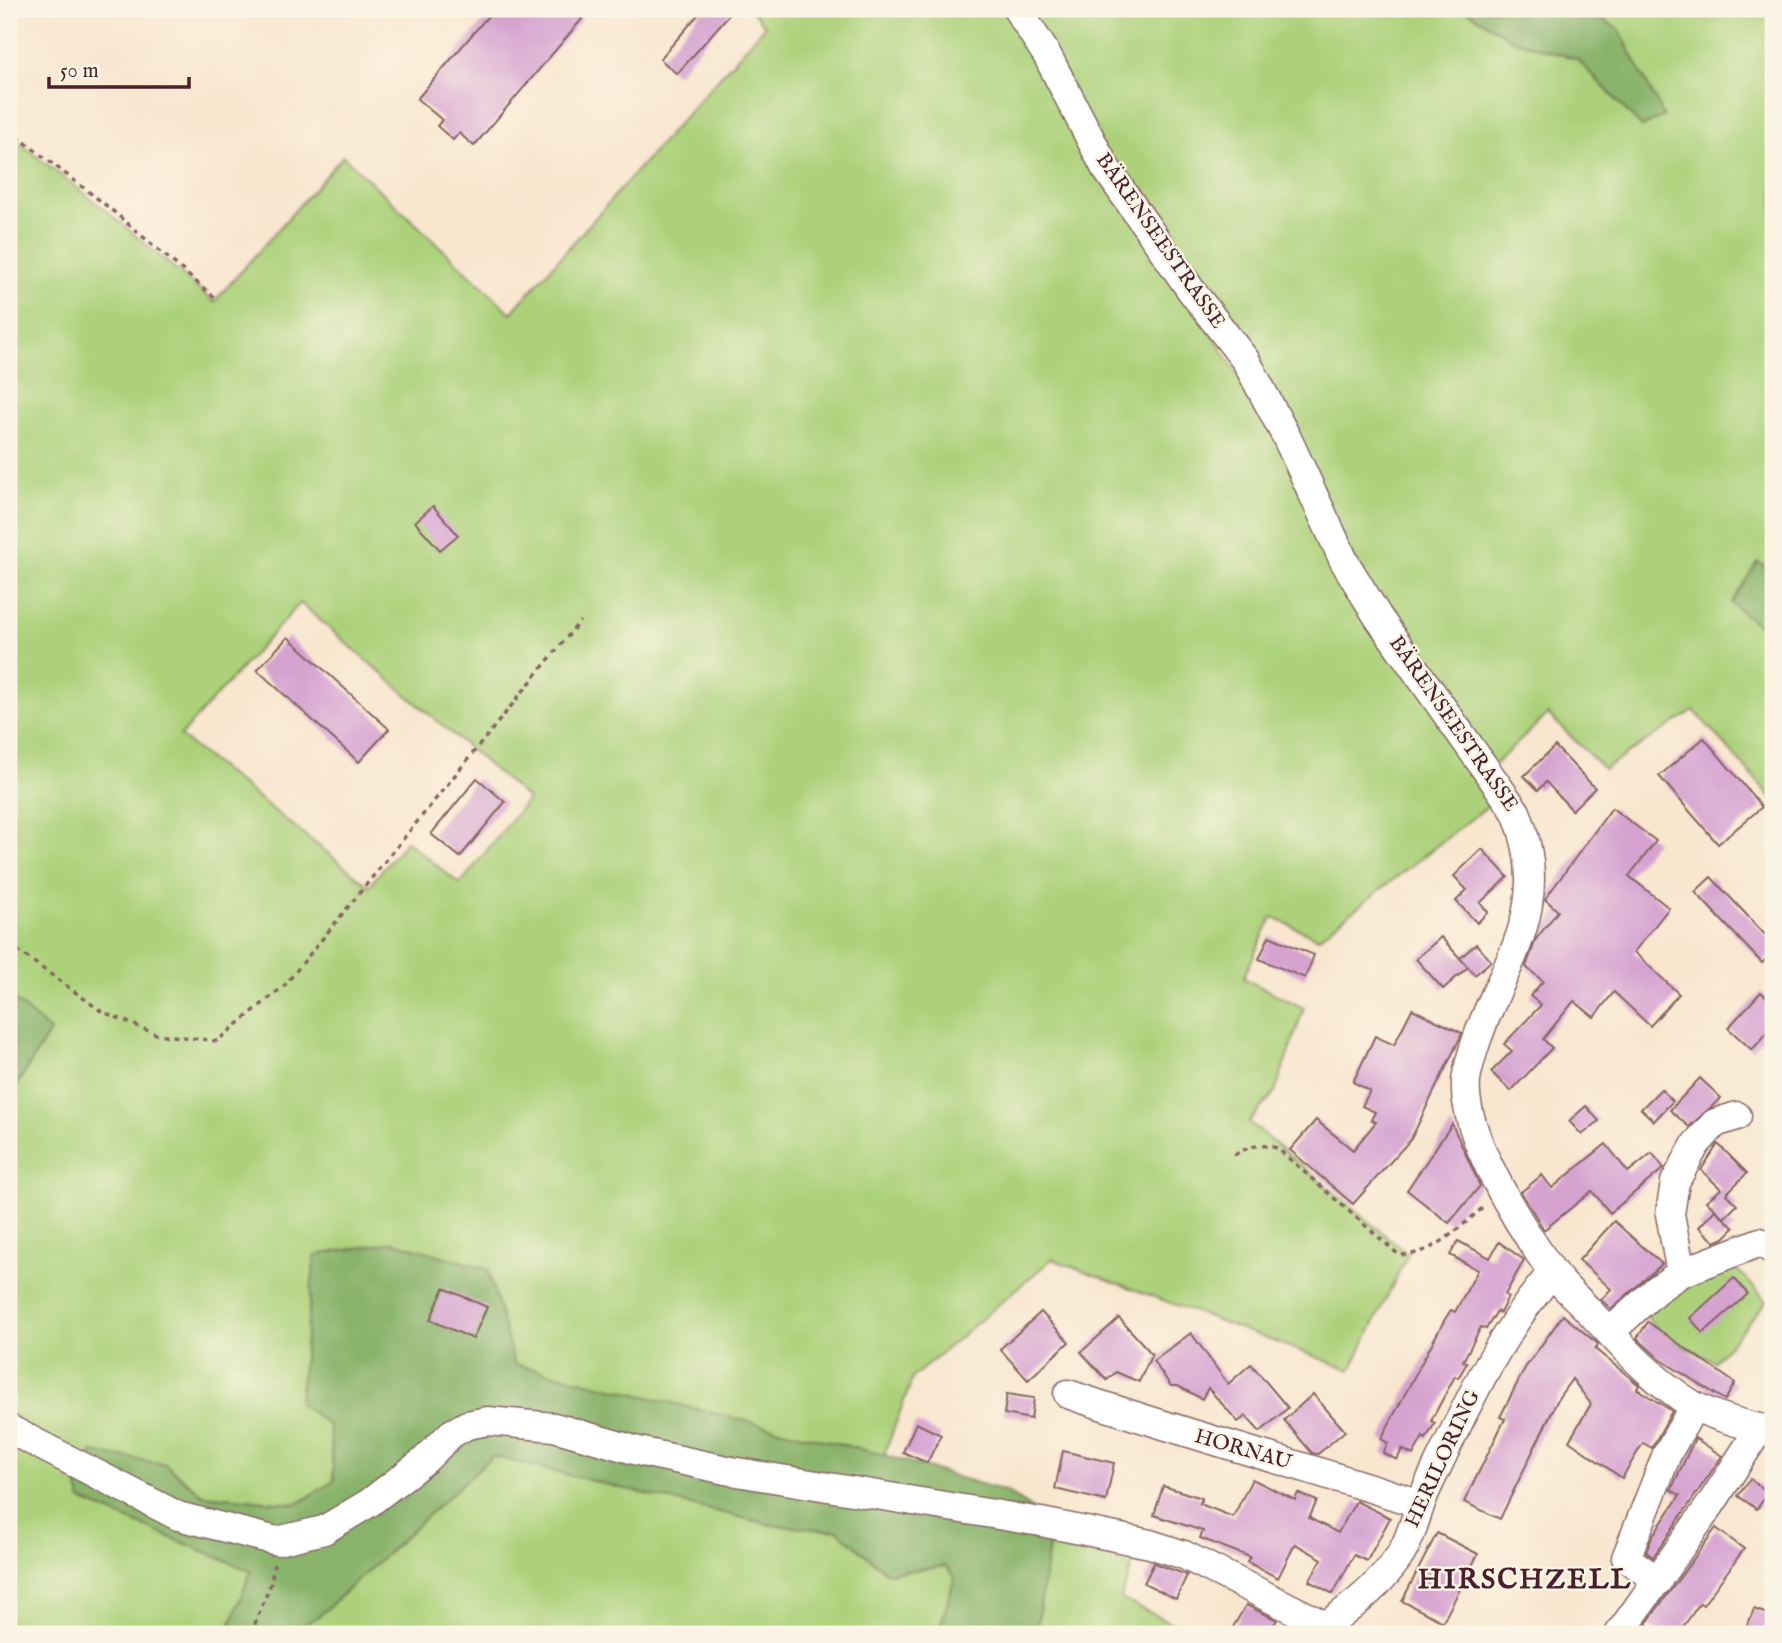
<svg xmlns="http://www.w3.org/2000/svg" width="1782" height="1643" viewBox="0 0 1782 1643" font-family="'IM FELL English',serif">
  <style>
    .green { fill: #acd17a; stroke: #7b7852; stroke-width: 2; fill-rule: evenodd }
    .forest { fill: #89b36a; stroke: #6a694a; stroke-width: 2 }
    .building { fill: #d6a3d1 }
    .lines { fill: none; stroke-linecap: round; stroke-linejoin: round }
    .minor-casing { stroke: #876564; stroke-width: 31 }
    .path { stroke: #876564; stroke-width: 3.5; stroke-dasharray: 5 5; stroke-linecap: butt }
    .minor { stroke: #fff; stroke-width: 28 }
    .labels { text-anchor: middle; dominant-baseline: central; stroke-width: 5; stroke-linejoin: round; paint-order: stroke }
    .street-label { font-size: 21px; fill: #4a1f2b; stroke: #fcf5e5 }
    .district-label { font-size: 28px; font-weight: bold; letter-spacing: 2px; fill: #4a1f2b; stroke: #fcf5e5 }
  </style>
  <rect width="100%" height="100%" fill="#fcf5e5"/>
  <filter id="ink" filterUnits="userSpaceOnUse"><feTurbulence type="fractalNoise" baseFrequency=".0143" numOctaves="2"/><feDisplacementMap in="SourceGraphic" scale="14" xChannelSelector="R" yChannelSelector="G"/><feConvolveMatrix kernelMatrix="1 2 1 2 8 2 1 2 1" color-interpolation-filters="sRGB"/></filter>
  <filter id="wash" filterUnits="userSpaceOnUse"><feTurbulence type="fractalNoise" baseFrequency=".00686" numOctaves="4" result="noise"/><feDisplacementMap in="SourceGraphic" scale="28" xChannelSelector="R" yChannelSelector="G"/><feGaussianBlur stdDeviation="1.57" result="paint"/><feColorMatrix in="noise" values="0 0 0 0 0 0 0 0 0 0 0 0 0 0 0 0 0 1.4 0 .05"/><feComposite in="paint" operator="in"/></filter>
  <g filter="url(#wash)">
    <rect width="100%" height="100%" fill="#f8e6cf"/>
    <g class="green">
      <path d="M 750,9 L 1008,9 L 1502,795 L 1318,938 L 1272,917 L 1243,978 L 1304,1008 L 1275,1092 L 1249,1122 L 1408,1254 L 1351,1370 L 1052,1259 L 913,1377 L 884,1455 L 514,1364 L 315,1255 L 299,1402 L 329,1425 L 334,1481 L 297,1504 L 203,1495 L 165,1464 L 81,1500 L 251,1571 L 231,1623 L 239,1634 L 9,1634 L 9,1098 L 50,1032 L 12,999 L 9,1002 L 9,135 L 103,208 L 214,302 L 343,156 L 511,313 L 765,26 ZM 300,603 L 528,799 L 460,884 L 406,841 L 369,886 L 180,736 Z"/>
      <path d="M 1023,9 L 1464,9 L 1513,40 L 1577,59 L 1642,127 L 1663,115 L 1618,28 L 1581,9 L 1773,9 L 1773,571 L 1758,562 L 1731,603 L 1773,637 L 1773,799 L 1694,710 L 1604,769 L 1548,714 L 1491,768 L 1382,614 L 1291,434 L 1111,167 Z"/>
      <path d="M 1728,1260 L 1767,1301 L 1714,1362 C 1689,1347 1654,1338 1643,1308 Z"/>
      <path d="M 492,1456 L 772,1525 L 838,1531 L 887,1573 L 946,1566 L 955,1577 L 938,1634 L 287,1634 L 319,1616 Z"/>
      <path d="M 1052,1528 L 1139,1545 L 1121,1599 L 1195,1634 L 1040,1634 L 1037,1626 Z"/>
    </g>
    <g class="forest">
      <path d="M 1464,9 L 1581,9 L 1618,28 L 1664,116 L 1642,127 L 1577,59 L 1513,40 Z"/>
      <path d="M 1758,562 L 1773,571 L 1773,637 L 1731,603 Z"/>
      <path d="M 12,998 L 50,1031 L 9,1098 L 9,1002 Z"/>
      <path d="M 394,1242 L 488,1269 L 514,1364 L 884,1455 L 1007,1492 L 1052,1522 L 1037,1626 L 1040,1634 L 938,1634 L 955,1577 L 946,1566 L 887,1573 L 838,1531 L 772,1525 L 492,1456 L 319,1616 L 287,1634 L 239,1634 L 231,1624 L 251,1571 L 81,1500 L 75,1475 L 93,1452 L 165,1464 L 203,1495 L 297,1504 L 334,1481 L 329,1425 L 299,1403 L 315,1255 Z"/>
    </g>
    <g id="blocks">
      <g class="building">
        <path d="M 494,9 L 570,9 L 582,19 L 474,146 L 459,133 L 453,140 L 437,126 L 442,120 L 417,99 Z"/>
        <path d="M 703,9 L 734,9 L 677,74 L 660,59 Z"/>
        <path d="M 433,506 L 458,535 L 440,550 L 415,522 Z"/>
        <path d="M 288,637 L 389,729 L 359,762 L 257,670 Z"/>
        <path d="M 1704,738 L 1762,807 L 1718,844 L 1659,776 Z"/>
        <path d="M 1555,746 L 1595,788 L 1572,810 L 1546,782 L 1538,790 L 1524,776 Z"/>
        <path d="M 477,778 L 505,802 L 460,857 L 431,834 Z"/>
        <path d="M 1612,808 L 1656,841 L 1629,876 L 1669,908 L 1634,952 L 1679,994 L 1650,1026 L 1614,992 L 1594,1017 L 1574,1001 L 1543,1039 L 1552,1048 L 1511,1091 L 1491,1072 L 1512,1051 L 1504,1044 L 1541,1005 L 1530,996 L 1543,981 L 1526,967 L 1536,939 L 1558,911 L 1545,899 Z"/>
        <path d="M 1482,849 L 1508,877 L 1480,903 L 1488,912 L 1477,923 L 1456,901 L 1467,890 L 1454,876 Z"/>
        <path d="M 1711,877 L 1773,943 L 1773,953 L 1762,963 L 1695,892 Z"/>
        <path d="M 1269,936 L 1314,955 L 1305,978 L 1259,959 Z"/>
        <path d="M 1441,937 L 1467,966 L 1460,958 L 1476,944 L 1491,961 L 1475,975 L 1468,967 L 1443,989 L 1416,959 Z"/>
        <path d="M 1761,992 L 1773,1003 L 1773,1026 L 1752,1050 L 1728,1028 Z"/>
        <path d="M 1412,1009 L 1462,1033 L 1460,1038 L 1411,1139 L 1353,1204 L 1290,1150 L 1316,1120 L 1353,1150 L 1376,1122 L 1371,1120 L 1375,1112 L 1362,1106 L 1370,1091 L 1353,1082 L 1375,1036 L 1394,1045 Z"/>
        <path d="M 1700,1078 L 1721,1098 L 1689,1127 L 1670,1110 Z"/>
        <path d="M 1661,1089 L 1673,1101 L 1654,1121 L 1641,1109 Z"/>
        <path d="M 1586,1106 L 1599,1121 L 1582,1135 L 1569,1121 Z"/>
        <path d="M 1452,1124 L 1480,1186 L 1449,1223 L 1407,1190 Z"/>
        <path d="M 1606,1144 L 1628,1172 L 1652,1153 L 1664,1168 L 1610,1213 L 1592,1191 L 1544,1230 L 1521,1192 L 1542,1175 L 1552,1188 Z"/>
        <path d="M 1718,1144 L 1747,1173 L 1726,1194 L 1737,1205 L 1724,1218 L 1706,1201 L 1721,1189 L 1701,1170 Z"/>
        <path d="M 1715,1210 L 1734,1228 L 1724,1238 L 1715,1242 L 1699,1227 Z"/>
        <path d="M 1614,1221 L 1662,1264 L 1611,1309 L 1601,1300 L 1611,1289 L 1579,1260 Z"/>
        <path d="M 1458,1241 L 1490,1258 L 1499,1242 L 1524,1260 L 1505,1295 L 1508,1297 L 1500,1313 L 1497,1311 L 1486,1329 L 1481,1327 L 1463,1361 L 1467,1363 L 1458,1378 L 1455,1376 L 1431,1421 L 1435,1423 L 1426,1439 L 1423,1437 L 1413,1455 L 1402,1449 L 1397,1460 L 1383,1453 L 1388,1443 L 1381,1439 L 1445,1319 L 1451,1310 L 1455,1312 L 1478,1270 L 1450,1255 Z"/>
        <path d="M 1734,1278 L 1748,1294 L 1703,1333 L 1690,1318 Z"/>
        <path d="M 444,1288 L 487,1307 L 473,1339 L 430,1320 Z"/>
        <path d="M 1041,1312 L 1069,1342 L 1028,1380 L 1000,1349 Z"/>
        <path d="M 1563,1315 L 1598,1344 L 1595,1349 L 1639,1385 L 1637,1389 L 1672,1411 L 1652,1448 L 1643,1443 L 1622,1478 L 1569,1441 L 1591,1404 L 1572,1379 L 1559,1397 L 1500,1519 L 1464,1502 L 1505,1419 L 1500,1417 L 1525,1368 Z"/>
        <path d="M 1119,1318 L 1152,1354 L 1139,1382 L 1116,1372 L 1107,1380 L 1081,1352 Z"/>
        <path d="M 1648,1322 L 1735,1383 L 1725,1400 L 1661,1360 L 1637,1338 Z"/>
        <path d="M 1191,1333 L 1228,1384 L 1251,1364 L 1288,1408 L 1260,1432 L 1246,1416 L 1238,1422 L 1208,1388 L 1202,1399 L 1178,1386 L 1171,1386 L 1153,1361 Z"/>
        <path d="M 1007,1394 L 1034,1398 L 1031,1419 L 1004,1414 Z"/>
        <path d="M 1313,1394 L 1345,1431 L 1318,1454 L 1312,1453 L 1284,1420 Z"/>
        <path d="M 916,1423 L 941,1435 L 927,1463 L 903,1452 Z"/>
        <path d="M 1695,1438 L 1722,1456 L 1653,1557 L 1646,1552 L 1652,1537 L 1680,1495 L 1671,1490 Z"/>
        <path d="M 1063,1451 L 1114,1463 L 1106,1501 L 1055,1489 Z"/>
        <path d="M 1252,1479 L 1295,1500 L 1298,1493 L 1317,1501 L 1309,1518 L 1338,1533 L 1356,1501 L 1390,1518 L 1367,1561 L 1354,1555 L 1333,1594 L 1309,1581 L 1322,1559 L 1295,1544 L 1278,1578 L 1247,1562 L 1250,1557 L 1200,1538 L 1203,1531 L 1154,1515 L 1163,1486 L 1202,1498 L 1200,1504 L 1233,1517 Z"/>
        <path d="M 1750,1479 L 1768,1492 L 1757,1509 L 1738,1496 Z"/>
        <path d="M 1716,1528 L 1744,1549 L 1703,1605 L 1700,1603 L 1678,1634 L 1661,1634 L 1646,1624 Z"/>
        <path d="M 1437,1533 L 1478,1554 L 1443,1622 L 1402,1601 Z"/>
        <path d="M 1154,1563 L 1187,1575 L 1176,1599 L 1144,1583 Z"/>
        <path d="M 1246,1605 L 1277,1620 L 1268,1634 L 1229,1634 Z"/>
        <path d="M 1754,1609 L 1773,1616 L 1773,1634 L 1744,1634 Z"/>
      </g>
    </g>
  </g>
  <g filter="url(#ink)">
    <use href="#blocks" fill-opacity="0" stroke="#876564" stroke-width="2"/>
    <g class="lines">
      <defs>
        <g id="minor">
          <path d="M 1017,9 L 1047,55 L 1105,167 L 1193,293 L 1246,361 L 1287,438 L 1344,561 L 1378,617 L 1516,812 C 1560,921 1489,974 1467,1074 C 1456,1126 1521,1228 1551,1270 C 1562,1286 1578,1299 1591,1313 C 1622,1346 1653,1381 1693,1405 C 1716,1418 1748,1425 1773,1432"/>
          <path d="M 1681,1273 L 1670,1214 L 1675,1182 L 1696,1144 L 1715,1123 L 1737,1116"/>
          <path d="M 1610,1332 L 1656,1290 L 1681,1273 L 1760,1242 L 1773,1250"/>
          <path d="M 1068,1394 C 1184,1434 1303,1465 1420,1504"/>
          <path d="M 9,1429 L 178,1516 L 277,1541 L 324,1530 L 369,1503 L 425,1460 L 451,1434 L 467,1425 L 488,1421 L 554,1427 L 638,1451 L 731,1471 L 1041,1522 L 1150,1544 L 1184,1555 L 1326,1626"/>
          <path d="M 1658,1581 L 1626,1558 L 1667,1454 L 1694,1406"/>
          <path d="M 1323,1634 L 1326,1626 C 1354,1605 1379,1586 1399,1557 C 1412,1538 1417,1509 1427,1488 C 1463,1413 1497,1336 1552,1273"/>
          <path d="M 1619,1634 L 1711,1504 L 1760,1428"/>
        </g>
      </defs>
      <use href="#minor" class="minor-casing"/>
      <g class="path">
        <path d="M 9,130 L 107,206 L 215,298"/>
        <path d="M 9,944 L 101,1011 L 156,1034 L 217,1041 L 284,986 L 580,621"/>
        <path d="M 1234,1155 C 1250,1146 1259,1143 1277,1148 L 1399,1255 C 1434,1256 1459,1227 1485,1206"/>
        <path d="M 251,1634 L 271,1583 L 274,1564"/>
      </g>
      <use href="#minor" class="minor"/>
    </g>
  </g>
  <g class="labels">
    <g class="street-label">
      <text transform="translate(1160 241) rotate(55)">BÄRENSEESTRASSE</text>
      <text transform="translate(1453 724) rotate(55)">BÄRENSEESTRASSE</text>
      <text transform="translate(1243 1450) rotate(16)">HORNAU</text>
      <text transform="translate(1443 1459) rotate(-65)">HERILORING</text>
    </g>
    <g class="district-label">
      <text x="1525" y="1580">HIRSCHZELL</text>
    </g>
  </g>
  <rect width="1782" height="1643" fill="none" stroke="#fcf5e5" stroke-width="35"/>
  <path d="M49 77v10h140v-10" fill="none" stroke="#4a1f2b" stroke-width="3.5"/>
  <text x="60" y="77" font-size="21" fill="#4a1f2b" stroke="#fcf5e5" stroke-width="5" paint-order="stroke">50 m</text>
</svg>
